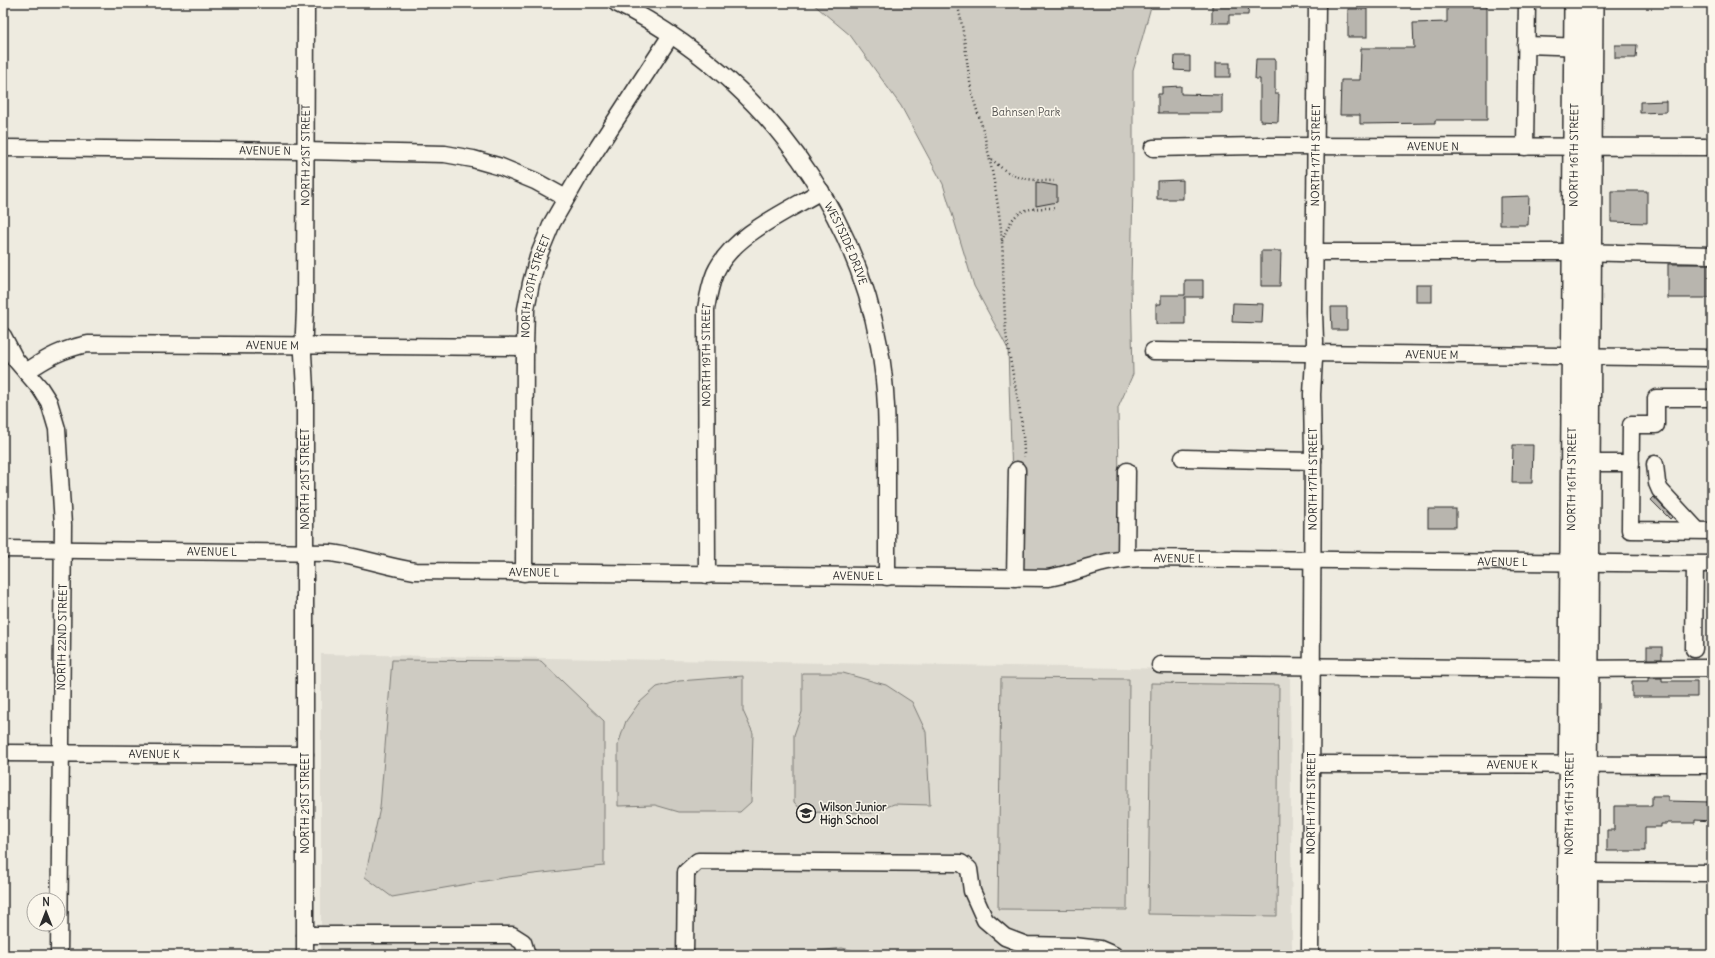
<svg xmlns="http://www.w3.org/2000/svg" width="1715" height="958" viewBox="0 0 1715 958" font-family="Delius,sans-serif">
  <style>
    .built { fill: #dedbd1 }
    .green { fill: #cecbc2; stroke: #7c7b76 }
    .building { fill: #b8b5ae; stroke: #2b2b2b }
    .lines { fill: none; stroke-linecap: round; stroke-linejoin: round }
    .minor-casing { stroke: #2b2b2b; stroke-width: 19 }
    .major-casing { stroke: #2b2b2b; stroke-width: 24 }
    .path { stroke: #2b2b2b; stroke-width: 2.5; stroke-dasharray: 1 3; stroke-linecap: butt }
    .minor { stroke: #fbf7ec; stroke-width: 16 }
    .major { stroke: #fbf7ec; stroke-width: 21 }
    .labels { text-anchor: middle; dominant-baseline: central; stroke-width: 3; stroke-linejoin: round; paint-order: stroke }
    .park-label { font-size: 11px; fill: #545351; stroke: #fbf7ec }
    .street-label { font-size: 11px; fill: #2b2b2b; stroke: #fbf7ec }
    .poi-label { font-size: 11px; font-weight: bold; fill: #2b2b2b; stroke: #fbf7ec; text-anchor: start }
  </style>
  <rect width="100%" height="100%" fill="#eeebe0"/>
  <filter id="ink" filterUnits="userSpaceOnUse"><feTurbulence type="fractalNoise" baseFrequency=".025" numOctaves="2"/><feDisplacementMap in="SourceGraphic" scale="8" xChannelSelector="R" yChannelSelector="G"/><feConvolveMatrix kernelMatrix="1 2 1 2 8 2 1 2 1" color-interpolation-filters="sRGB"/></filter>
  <g filter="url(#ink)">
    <path class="built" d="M 321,654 L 1290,671 L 1292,955 L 321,955 Z"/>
    <g class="green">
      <path d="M 812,3 L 1152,3 L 1133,71 L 1133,183 L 1131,285 L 1133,374 L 1118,408 L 1120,559 L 1015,578 L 1008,349 L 974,286 L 943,184 L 901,106 L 850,35 Z"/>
      <path d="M 392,660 L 541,661 L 604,721 L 604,866 L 508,877 L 392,897 L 365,877 L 380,808 Z"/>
      <path d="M 802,673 L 843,673 L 886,685 L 912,702 L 926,732 L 930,805 L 894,804 L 872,813 L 803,812 L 794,802 L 794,735 L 802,712 Z"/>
      <path d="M 743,676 L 743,711 L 753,733 L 751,802 L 740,812 L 679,812 L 655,805 L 618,806 L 618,745 L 626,721 L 639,703 L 657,687 L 679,681 Z"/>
      <path d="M 1001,678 L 1129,679 L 1127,910 L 998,909 Z"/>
      <path d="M 1151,683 L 1279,685 L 1277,916 L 1148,914 Z"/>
      <path d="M 842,948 L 872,955 L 873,955 L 811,955 L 819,951 Z"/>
    </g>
    <g class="building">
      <path d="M 1212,3 L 1249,4 L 1248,15 L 1229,15 L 1229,23 L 1212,23 Z"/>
      <path d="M 1447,3 L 1487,3 L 1487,120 L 1435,120 L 1435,123 L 1360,124 L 1360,115 L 1340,115 L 1341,80 L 1360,80 L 1361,48 L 1414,48 L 1413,23 L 1447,22 Z"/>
      <rect x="1348" y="9" width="19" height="28"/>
      <path d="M 1615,45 L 1637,45 L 1636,58 L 1615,58 Z"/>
      <path d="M 1175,56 L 1190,56 L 1190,71 L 1174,70 Z"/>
      <path d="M 1256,59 L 1275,59 L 1275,94 L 1279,94 L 1278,122 L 1260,121 L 1260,79 L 1255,79 Z"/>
      <rect x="1216" y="63" width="14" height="14"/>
      <path d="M 1181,86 L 1181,94 L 1222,95 L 1222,113 L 1158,113 L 1158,94 L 1162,94 L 1162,87 Z"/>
      <path d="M 1666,101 L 1666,112 L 1640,113 L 1640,102 Z"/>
      <path d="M 1183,180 L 1183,199 L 1157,199 L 1157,181 Z"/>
      <path d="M 1036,182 L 1057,186 L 1057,202 L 1036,206 Z"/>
      <path d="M 1611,191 L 1647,191 L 1647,223 L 1611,222 Z"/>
      <path d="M 1529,196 L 1528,225 L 1500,225 L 1500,197 Z"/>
      <path d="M 1261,251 L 1281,251 L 1280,286 L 1261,286 Z"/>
      <rect x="1668" y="264" width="44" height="34"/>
      <path d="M 1185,280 L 1203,280 L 1203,297 L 1185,297 L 1185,324 L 1156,324 L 1156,304 L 1161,304 L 1161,295 L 1185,295 Z"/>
      <rect x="1416" y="285" width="16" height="17"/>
      <path d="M 1233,303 L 1263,304 L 1262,323 L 1232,322 Z"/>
      <path d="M 1331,307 L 1347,307 L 1347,330 L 1332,330 Z"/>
      <path d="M 1513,445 L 1533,445 L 1532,483 L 1512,483 Z"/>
      <path d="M 1654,497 L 1672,517 L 1670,519 L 1651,500 Z"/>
      <rect x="1428" y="509" width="28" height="18"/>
      <rect x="1647" y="647" width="15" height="12"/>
      <path d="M 1648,678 L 1662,678 L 1662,681 L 1697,681 L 1697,697 L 1632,697 L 1632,681 L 1648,681 Z"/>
      <path d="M 1652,796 L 1668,796 L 1668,801 L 1711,802 L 1712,821 L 1695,820 L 1695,823 L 1667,823 L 1667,824 L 1661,824 L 1661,827 L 1645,827 L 1645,851 L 1607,851 L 1607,830 L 1614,830 L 1614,806 L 1652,806 Z"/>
    </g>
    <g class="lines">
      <defs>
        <g id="minor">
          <path id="s1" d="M 616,3 C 640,14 662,28 683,43 C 784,115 857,223 879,345 C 887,386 887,427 887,468 C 887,504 887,541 887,577"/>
          <path d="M 1526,45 L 1585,47"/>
          <path d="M 1525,147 L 1527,3"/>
          <path id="s2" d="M 3,148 L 305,151 L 445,154 L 473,159 L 501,167 L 535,181 L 566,198"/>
          <path id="s3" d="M 1153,148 L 1256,146 L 1712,147"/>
          <path d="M 1314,252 L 1573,252 L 1712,255"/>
          <path d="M 3,336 L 15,359 L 40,388 L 49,402 L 57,429 L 63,525 L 59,955"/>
          <path id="s4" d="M 1153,351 L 1712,358"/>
          <path id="s5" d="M 26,372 C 48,357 63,349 88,344 L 525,347"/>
          <path d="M 1712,398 L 1656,398 L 1656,425 L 1631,425 L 1630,530 L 1712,531"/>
          <path d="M 1183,458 L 1313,461"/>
          <path d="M 1578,463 L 1631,463"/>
          <path d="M 1655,464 L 1657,483 L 1660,490 L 1697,530"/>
          <path id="s6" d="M 3,549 L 330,553 C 359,556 386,567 415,571 L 1048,578 C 1067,575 1081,569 1099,564 C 1113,560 1128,559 1142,558 L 1712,564"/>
          <path d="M 1126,559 L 1127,471"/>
          <path id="s7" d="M 524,573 L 525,347 L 526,309 L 531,283 L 538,257 L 552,223 L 578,178 L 671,35"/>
          <path id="s8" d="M 707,575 L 706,309 C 708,297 710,285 715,273 C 732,235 786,212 821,191"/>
          <path d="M 1015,578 L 1017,470"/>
          <path d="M 1694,649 L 1695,564"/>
          <path d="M 1160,665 L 1570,669 L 1712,668"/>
          <path id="s9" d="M 3,753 L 305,755"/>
          <path id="s10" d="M 1311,764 L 1712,765"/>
          <path d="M 1575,872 L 1712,873"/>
          <path d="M 305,935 L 512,935 L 523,942 L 527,955"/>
          <path id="s11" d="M 305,955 L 305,389 L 303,354 L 305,310 L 306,3"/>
          <path d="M 685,955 L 686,872 L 698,861 L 961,863 L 969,869 L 972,891 L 985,920 L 1005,937 L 1026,945 L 1074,946 L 1100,949 L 1114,955"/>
          <path id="s12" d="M 1310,955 L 1313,453 L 1312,394 L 1315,341 L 1314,312 L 1317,3"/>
        </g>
        <g id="major">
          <path id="s13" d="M 1568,955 L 1575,3"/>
          <path d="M 1586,955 L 1592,3"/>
        </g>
      </defs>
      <use href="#minor" class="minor-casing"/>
      <use href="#major" class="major-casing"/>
      <g class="path">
        <path d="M 957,3 C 965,32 966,63 972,93 C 975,106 980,118 983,130 C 991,162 997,196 1001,229 C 1004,263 1003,297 1006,332 C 1011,374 1024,415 1024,457"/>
        <path d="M 989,156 C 1010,179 1024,180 1054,181"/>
        <path d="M 1002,241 C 1014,209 1022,208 1054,208"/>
      </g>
      <use href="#minor" class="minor"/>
      <use href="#major" class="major"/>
    </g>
  </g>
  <defs>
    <symbol id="school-ring" viewBox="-11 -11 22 22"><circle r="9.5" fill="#fbf7ec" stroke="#2b2b2b" stroke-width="1.5"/><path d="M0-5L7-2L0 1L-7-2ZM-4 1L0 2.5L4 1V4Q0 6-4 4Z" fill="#2b2b2b"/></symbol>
  </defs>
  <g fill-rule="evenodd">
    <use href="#school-ring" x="795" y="802" width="22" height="22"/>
  </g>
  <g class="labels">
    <g class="park-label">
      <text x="1026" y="112">Bahnsen Park</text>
    </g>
    <g class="street-label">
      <text stroke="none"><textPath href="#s3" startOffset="280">AVENUE N</textPath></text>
      <text stroke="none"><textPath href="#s2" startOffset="262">AVENUE N</textPath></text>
      <text stroke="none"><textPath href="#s11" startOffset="800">NORTH 21ST STREET</textPath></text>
      <text stroke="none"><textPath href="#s12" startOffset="800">NORTH 17TH STREET</textPath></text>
      <text stroke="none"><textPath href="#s13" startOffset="800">NORTH 16TH STREET</textPath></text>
      <text stroke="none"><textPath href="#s1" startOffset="340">WESTSIDE DRIVE</textPath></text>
      <text stroke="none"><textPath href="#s7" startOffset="288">NORTH 20TH STREET</textPath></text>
      <text stroke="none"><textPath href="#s5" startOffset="253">AVENUE M</textPath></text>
      <text stroke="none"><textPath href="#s4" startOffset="279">AVENUE M</textPath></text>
      <text stroke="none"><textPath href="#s8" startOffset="220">NORTH 19TH STREET</textPath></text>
      <text transform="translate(305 479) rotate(-90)">NORTH 21ST STREET</text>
      <text stroke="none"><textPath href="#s12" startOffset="476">NORTH 17TH STREET</textPath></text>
      <text stroke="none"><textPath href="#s13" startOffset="476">NORTH 16TH STREET</textPath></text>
      <text stroke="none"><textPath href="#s6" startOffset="209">AVENUE L</textPath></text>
      <text stroke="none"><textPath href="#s6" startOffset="1180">AVENUE L</textPath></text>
      <text stroke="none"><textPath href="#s6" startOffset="1504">AVENUE L</textPath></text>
      <text stroke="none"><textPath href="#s6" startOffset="533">AVENUE L</textPath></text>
      <text stroke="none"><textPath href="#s6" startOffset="857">AVENUE L</textPath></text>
      <text transform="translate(62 637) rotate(-89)">NORTH 22ND STREET</text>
      <text stroke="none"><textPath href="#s9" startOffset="151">AVENUE K</textPath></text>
      <text stroke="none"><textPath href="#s10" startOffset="201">AVENUE K</textPath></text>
      <text transform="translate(305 803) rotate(-90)">NORTH 21ST STREET</text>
      <text stroke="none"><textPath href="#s12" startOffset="152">NORTH 17TH STREET</textPath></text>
      <text stroke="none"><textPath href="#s13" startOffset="152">NORTH 16TH STREET</textPath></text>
    </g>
    <g class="poi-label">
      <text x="820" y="807">Wilson Junior<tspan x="820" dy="13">High School</tspan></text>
    </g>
  </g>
  <rect width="1715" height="958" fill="none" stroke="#fbf7ec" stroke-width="16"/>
  <rect x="8" y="8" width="1699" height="942" fill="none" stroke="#2b2b2b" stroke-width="1.5" filter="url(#ink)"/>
  <g transform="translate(46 912)"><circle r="19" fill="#fbf7ec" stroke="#a8a59f"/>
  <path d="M0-3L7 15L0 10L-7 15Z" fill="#2b2b2b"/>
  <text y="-6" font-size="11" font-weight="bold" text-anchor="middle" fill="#2b2b2b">N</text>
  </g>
</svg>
